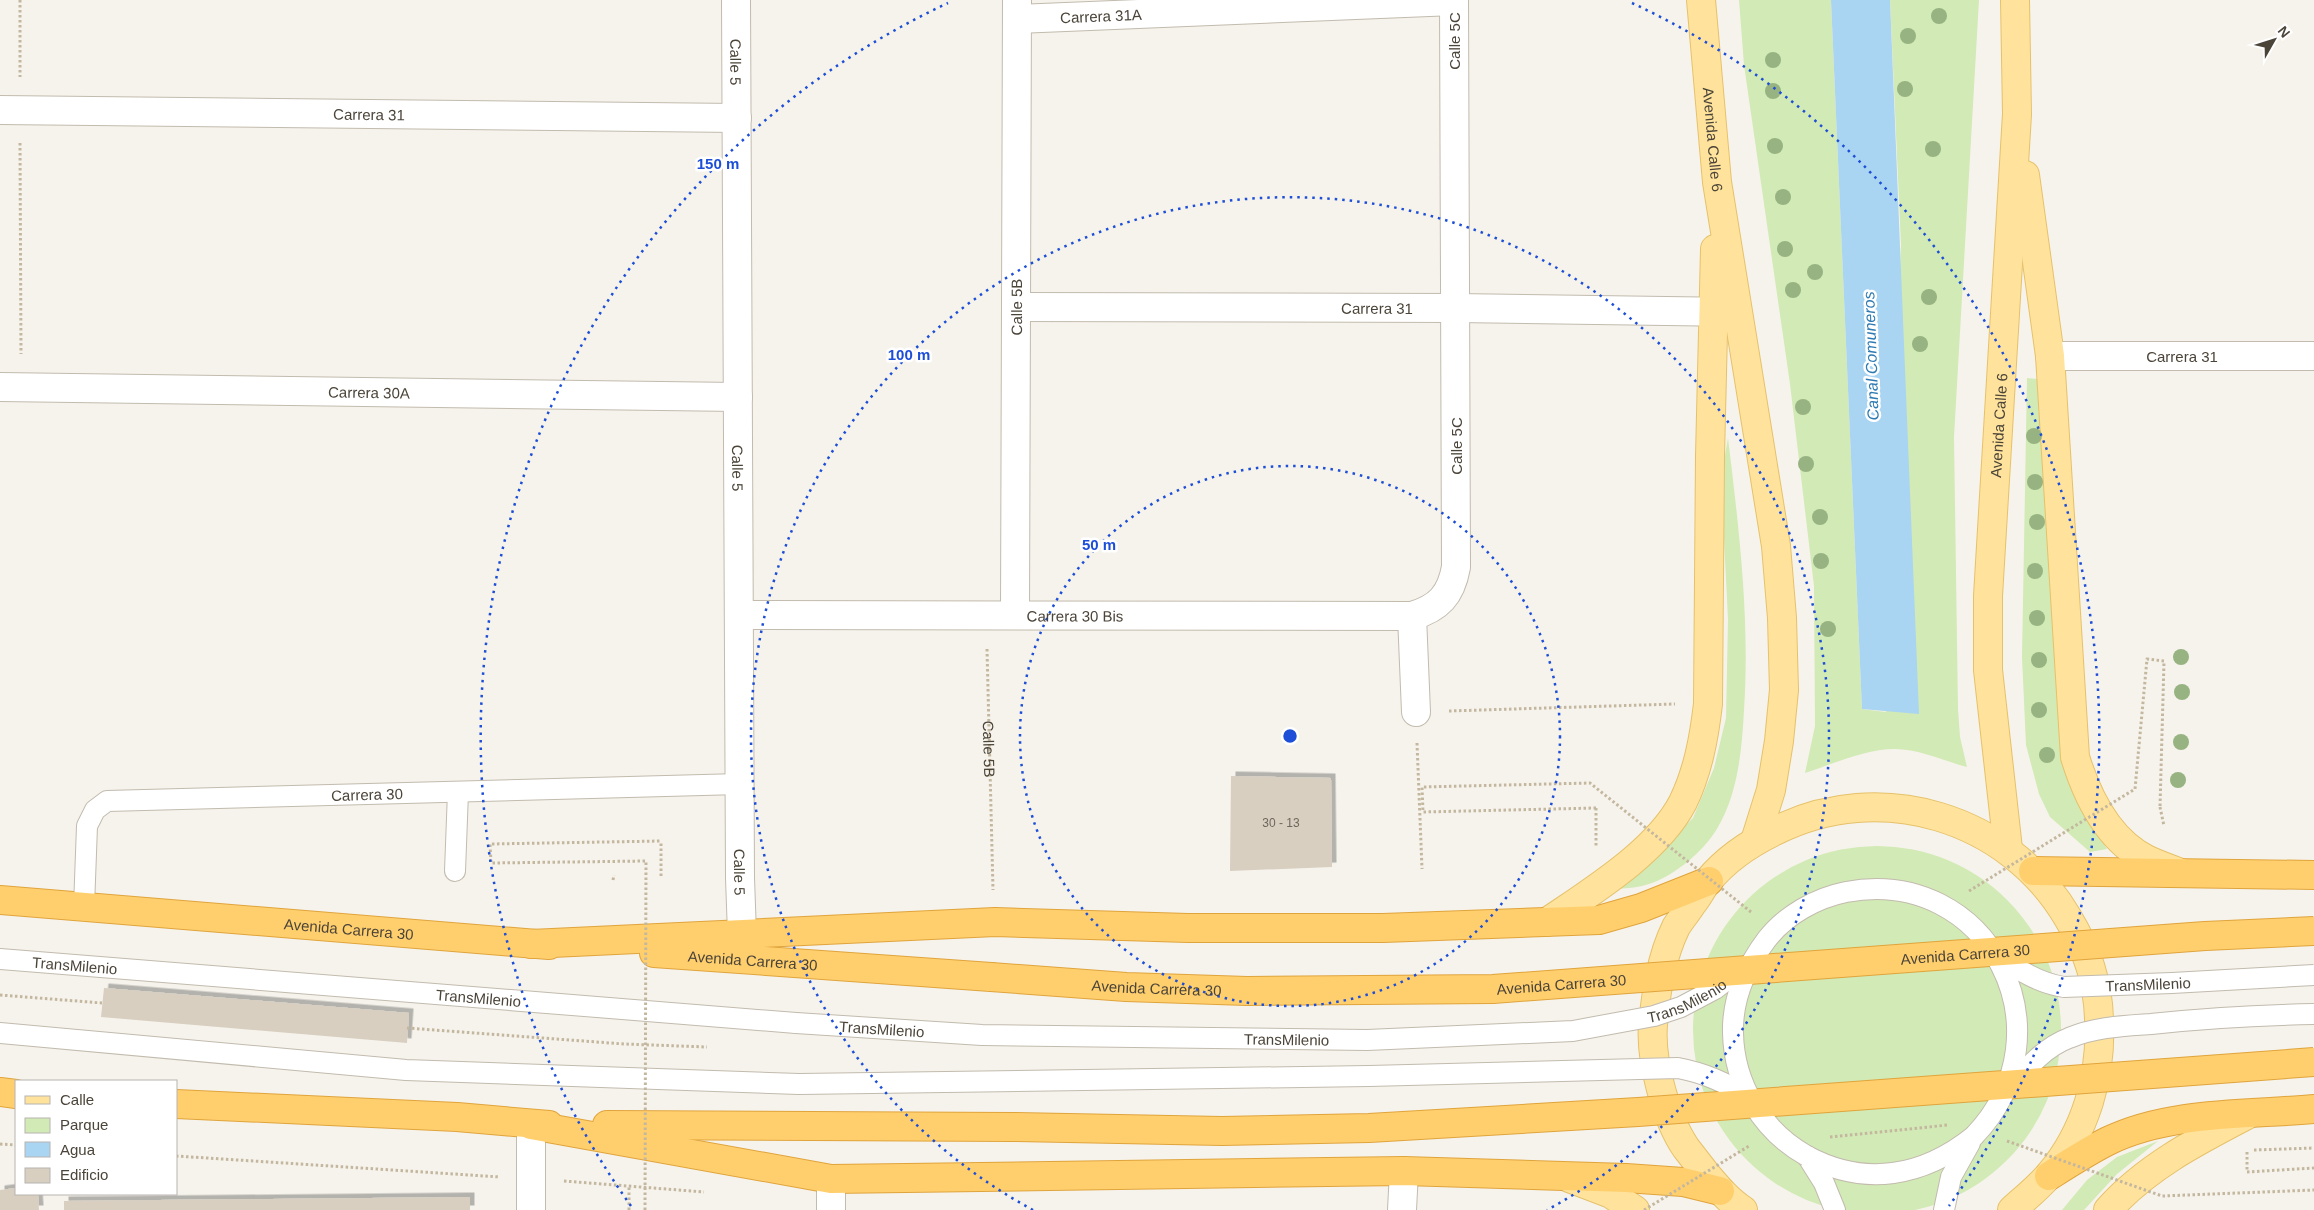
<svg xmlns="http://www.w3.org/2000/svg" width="2314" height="1210" viewBox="0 0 2314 1210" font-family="Helvetica,sans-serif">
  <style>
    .green { fill: #d2eab5 }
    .water { fill: #a9d4f2 }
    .building { fill: #d8cfc1; filter: url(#shadow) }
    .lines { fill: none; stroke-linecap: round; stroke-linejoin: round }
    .lane-casing { stroke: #c2bbae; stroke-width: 22 }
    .street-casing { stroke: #c2bbae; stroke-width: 30 }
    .primary-casing { stroke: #e6c16a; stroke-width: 30 }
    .highway-casing { stroke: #e0a43c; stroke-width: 30 }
    .path { stroke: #c4b79f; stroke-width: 3; stroke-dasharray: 2.5 2.5; stroke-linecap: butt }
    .lane { stroke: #fff; stroke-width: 20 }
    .street { stroke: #fff; stroke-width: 28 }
    .primary { stroke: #ffe39c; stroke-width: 28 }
    .highway { stroke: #ffcf6e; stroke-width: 28 }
    .lane-bridge-casing { stroke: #c2bbae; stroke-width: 22; stroke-linecap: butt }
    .highway-bridge-casing { stroke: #e0a43c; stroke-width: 30; stroke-linecap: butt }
    .path-bridge { stroke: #c4b79f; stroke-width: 3; stroke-dasharray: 2.5 2.5; stroke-linecap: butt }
    .lane-bridge { stroke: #fff; stroke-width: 20 }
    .highway-bridge { stroke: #ffcf6e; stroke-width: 28 }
    .tree { fill: #97b381 }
    .ring { fill: none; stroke: #1d4ed8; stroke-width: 2.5; stroke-dasharray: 2.5 5 }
    .labels { text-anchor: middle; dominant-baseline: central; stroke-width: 5; stroke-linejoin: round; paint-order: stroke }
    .number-label { font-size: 12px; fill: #6e675b }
    .street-label { font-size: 15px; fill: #4b4439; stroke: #fff }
    .water-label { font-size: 16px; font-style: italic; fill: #2e7ab2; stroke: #fff }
    .centre { fill: #1d4ed8; stroke: #fff; stroke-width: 2.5 }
    .ring-label { font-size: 15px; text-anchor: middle; font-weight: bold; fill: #1d4ed8; stroke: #fff; stroke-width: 5; stroke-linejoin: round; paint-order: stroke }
  </style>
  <defs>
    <filter id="shadow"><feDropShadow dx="4.5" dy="-4.5" stdDeviation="0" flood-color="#0004"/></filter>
  </defs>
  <rect width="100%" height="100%" fill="#f6f3ec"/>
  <g class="green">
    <path d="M 1739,0 L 1831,0 L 1862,709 L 1886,712 L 1901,245 L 1890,0 L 1979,0 L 1954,437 L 1958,709 L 1960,737 L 1967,767 C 1944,761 1919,749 1895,749 C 1865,749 1833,764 1805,773 L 1815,726 L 1814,586 L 1790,384 L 1744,65 Z"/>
    <path d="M 2027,378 L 2038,379 L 2053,630 L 2064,753 L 2079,800 L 2107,849 L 2090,852 L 2050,817 L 2039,794 L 2026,745 L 2022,657 Z"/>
    <path d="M 1728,438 C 1739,529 1750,619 1744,710 C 1742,749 1738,793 1718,827 C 1704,852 1670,880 1642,886 C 1633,888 1624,888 1616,889 L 1657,853 L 1693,818 L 1714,768 L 1726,718 L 1728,619 L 1721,478 Z"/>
    <circle cx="1877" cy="1030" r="184"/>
    <path d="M 2158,1141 L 2117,1174 L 2084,1210 L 2062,1210 L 2087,1180 L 2117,1157 Z"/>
  </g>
  <path class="water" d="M 1831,0 L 1890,0 L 1919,714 L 1862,709 Z"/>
  <g class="building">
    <path d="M 1231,776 L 1331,778 L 1332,867 L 1230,871 Z"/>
    <path d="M 104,988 L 409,1013 L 407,1043 L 101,1017 Z"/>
    <path d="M 16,1188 L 16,1194 L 38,1194 L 39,1210 L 0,1210 L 0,1190 Z"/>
    <path d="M 470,1197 L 470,1210 L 64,1210 L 64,1201 Z"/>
  </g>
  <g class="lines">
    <defs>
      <g id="lane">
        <path d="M 455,871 L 458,792"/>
        <path id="s2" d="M 84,907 L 87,826 L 95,810 L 107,801 L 740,784"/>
        <path id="s3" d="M 0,959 L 796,1023"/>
        <path d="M 0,1033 L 406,1070 L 799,1084"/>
        <path d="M 1807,1156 C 1865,1187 1923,1177 1974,1136"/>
        <path d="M 1807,1156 L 1824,1183 L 1835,1210"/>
        <path d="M 1944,1210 L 1951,1177 L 1970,1143"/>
      </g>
      <g id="street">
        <path id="s4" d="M 736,0 L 740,878 L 742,934"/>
        <path id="s5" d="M 1017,19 L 1454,1"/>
        <path id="s6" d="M 0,110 L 737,118"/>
        <path id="s7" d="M 1016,307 L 1456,308 L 1737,312"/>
        <path id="s8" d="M 2050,356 L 2314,356"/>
        <path id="s9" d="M 0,387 L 738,397"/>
        <path id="s10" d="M 739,615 L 1412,616 C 1439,608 1451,595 1456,567 L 1454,0"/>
        <path id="s11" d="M 1015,615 L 1017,0"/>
        <path d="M 1412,616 L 1416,712"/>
        <path d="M 831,1179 L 831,1210"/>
        <path d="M 531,1210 L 531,1125"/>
        <path d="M 1402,1210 L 1404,1171"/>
      </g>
      <g id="primary">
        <path id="s12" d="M 1701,0 L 1717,182 L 1776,546 L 1782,618 L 1784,690 L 1779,741 L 1771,790 L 1755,841"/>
        <path d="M 2025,175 L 2050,356 L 2075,757 C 2087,796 2109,841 2148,860 C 2159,865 2170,869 2181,873"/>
        <path id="s13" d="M 2008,849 L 1988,670 L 1988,596 L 2017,114 L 2015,0"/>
        <path d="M 1547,922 C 1591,892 1658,851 1683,802 C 1698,771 1704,738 1708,704 L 1710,456 L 1715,249"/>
        <path d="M 1569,1178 L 1611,1194 L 1635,1210"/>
        <path d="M 1743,1210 C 1729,1201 1718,1188 1707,1175 C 1700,1166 1693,1157 1686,1148 C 1666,1119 1650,1060 1653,1025 C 1656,992 1661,958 1676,927 C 1681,919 1687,912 1692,904 C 1698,897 1702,888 1708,881 C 1726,859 1750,843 1775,831 C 1880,778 2009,817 2068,918 C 2087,949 2098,983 2099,1019 C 2102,1075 2086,1132 2049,1175 C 2038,1188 2024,1199 2012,1210"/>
        <path d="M 2108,1210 C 2146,1167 2197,1141 2247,1115"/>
      </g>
      <g id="highway">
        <path d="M 2033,871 L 2314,875"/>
        <path id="s14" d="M 0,900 L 549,945"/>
        <path d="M 531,944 L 995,922 L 1188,928 L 1383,928 L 1599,920 L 1641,908 L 1709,881"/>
        <path id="s15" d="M 654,953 L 991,977"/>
        <path d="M 0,1092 L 16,1094"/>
        <path d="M 176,1104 L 457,1117 L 549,1125"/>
        <path d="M 531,1125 L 831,1179 L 1404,1171 L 1626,1178 L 1683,1182 L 1720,1191"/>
        <path d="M 607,1125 L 1012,1127"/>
        <path d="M 2049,1176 C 2068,1164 2088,1151 2108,1141 C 2170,1111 2247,1115 2314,1109"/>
      </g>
    </defs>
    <use href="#lane" class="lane-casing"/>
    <use href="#street" class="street-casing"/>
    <use href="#primary" class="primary-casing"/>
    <use href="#highway" class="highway-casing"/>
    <g class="path">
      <path d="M 20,0 L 20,77"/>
      <path d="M 20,143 L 21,354"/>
      <path id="s1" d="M 987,649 L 993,890"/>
      <path d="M 1449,711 L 1675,704"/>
      <path d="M 1417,743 L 1422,869"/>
      <path d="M 2160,807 L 2164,826"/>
      <path d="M 1596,808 L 1596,846"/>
      <path d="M 661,876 L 661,841"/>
      <path d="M 613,880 L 614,875"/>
      <path d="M 0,995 L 102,1003"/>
      <path d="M 407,1028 L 624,1044 L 707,1047"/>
      <path d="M 0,1144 L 16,1145"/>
      <path d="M 2254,1150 L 2314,1148"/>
      <path d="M 2247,1152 L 2247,1172 L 2314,1168"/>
      <path d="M 176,1156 L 500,1177"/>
      <path d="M 564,1181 L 704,1192"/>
      <path d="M 629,1210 L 629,1185"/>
    </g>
    <use href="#lane" class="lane"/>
    <use href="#street" class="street"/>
    <use href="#primary" class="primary"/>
    <use href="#highway" class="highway"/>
    <defs>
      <g id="lane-bridge">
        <path id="s16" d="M 1997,955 C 2019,970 2038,983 2064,987 L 2172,983 L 2314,975"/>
        <path id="s17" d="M 796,1023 L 982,1035 L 1367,1040 L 1573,1031 L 1654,1016 L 1681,1007 L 1715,989 L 1741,969"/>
        <path d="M 799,1084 L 1369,1076 L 1678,1068 C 1705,1073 1726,1083 1749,1097"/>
        <path d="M 2011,1086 C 2028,1067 2045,1047 2069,1038 C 2095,1027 2123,1026 2151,1024 C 2205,1018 2260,1015 2314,1014"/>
        <path d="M 1807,1156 C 1762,1131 1734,1084 1733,1033 C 1732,997 1746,967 1767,939 C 1786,915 1816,898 1846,892 C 1989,865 2073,1033 1974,1136"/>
      </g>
      <g id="highway-bridge">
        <path id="s18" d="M 991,977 L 1126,987 L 1247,991 L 1493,989 L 2205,936 L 2314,931"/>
        <path d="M 1012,1127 L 1222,1131 L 1369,1128 L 1638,1112 L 2314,1062"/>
      </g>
    </defs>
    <use href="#lane-bridge" class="lane-bridge-casing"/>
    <use href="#highway-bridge" class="highway-bridge-casing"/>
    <g class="path-bridge">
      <path d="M 1596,808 L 1423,812 L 1422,787 L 1590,783 L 1751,912"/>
      <path d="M 1969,891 L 2135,789 L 2147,659 L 2164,661 L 2160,807"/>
      <path d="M 1830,1137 L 1948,1125"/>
      <path d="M 2007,1141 L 2162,1196 L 2314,1190"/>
      <path d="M 645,1210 L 646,861 L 491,863 L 490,844 L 661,841"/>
      <path d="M 1644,1210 L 1749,1146"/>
    </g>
    <use href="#lane-bridge" class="lane-bridge"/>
    <use href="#highway-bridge" class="highway-bridge"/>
  </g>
  <g class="tree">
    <circle cx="1939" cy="16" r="8"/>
    <circle cx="1908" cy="36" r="8"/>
    <circle cx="1773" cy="60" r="8"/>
    <circle cx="1905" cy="89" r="8"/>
    <circle cx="1773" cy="91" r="8"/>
    <circle cx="1775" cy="146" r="8"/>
    <circle cx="1933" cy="149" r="8"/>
    <circle cx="1783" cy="197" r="8"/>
    <circle cx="1785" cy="249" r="8"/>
    <circle cx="1815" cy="272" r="8"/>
    <circle cx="1793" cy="290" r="8"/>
    <circle cx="1929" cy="297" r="8"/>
    <circle cx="1920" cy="344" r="8"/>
    <circle cx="1803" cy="407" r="8"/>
    <circle cx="2034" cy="436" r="8"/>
    <circle cx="1806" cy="464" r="8"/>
    <circle cx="2035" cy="482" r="8"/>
    <circle cx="1820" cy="517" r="8"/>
    <circle cx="2037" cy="522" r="8"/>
    <circle cx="1821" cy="561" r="8"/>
    <circle cx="2035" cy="571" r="8"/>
    <circle cx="2037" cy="618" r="8"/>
    <circle cx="1828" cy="629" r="8"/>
    <circle cx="2181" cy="657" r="8"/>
    <circle cx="2039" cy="660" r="8"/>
    <circle cx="2182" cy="692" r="8"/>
    <circle cx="2039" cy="710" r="8"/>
    <circle cx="2181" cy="742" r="8"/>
    <circle cx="2047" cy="755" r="8"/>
    <circle cx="2178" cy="780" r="8"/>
  </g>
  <g class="ring">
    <circle cx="1290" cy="736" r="270"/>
    <path d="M1033 1210A539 539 0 1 1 1547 1210"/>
    <path d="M631 1206A809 809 0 0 1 948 3M1632 3A809 809 0 0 1 1949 1206"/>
  </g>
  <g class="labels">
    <g class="number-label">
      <text x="1281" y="823">30 - 13</text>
    </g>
    <g class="street-label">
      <text stroke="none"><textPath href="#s5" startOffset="84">Carrera 31A</textPath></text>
      <text transform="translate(1454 41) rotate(-90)">Calle 5C</text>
      <text stroke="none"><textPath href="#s4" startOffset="62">Calle 5</textPath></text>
      <text stroke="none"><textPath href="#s6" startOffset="369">Carrera 31</textPath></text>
      <text stroke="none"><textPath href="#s12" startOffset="140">Avenida Calle 6</textPath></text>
      <text stroke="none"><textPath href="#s11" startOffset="308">Calle 5B</textPath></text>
      <text stroke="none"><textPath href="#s7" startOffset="361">Carrera 31</textPath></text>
      <text stroke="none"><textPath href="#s8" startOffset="132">Carrera 31</textPath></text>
      <text stroke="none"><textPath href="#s9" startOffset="369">Carrera 30A</textPath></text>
      <text stroke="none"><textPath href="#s13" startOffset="425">Avenida Calle 6</textPath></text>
      <text transform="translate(1456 446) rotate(-90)">Calle 5C</text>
      <text stroke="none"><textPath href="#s4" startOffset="468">Calle 5</textPath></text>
      <text stroke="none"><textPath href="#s10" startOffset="336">Carrera 30 Bis</textPath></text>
      <text stroke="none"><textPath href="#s1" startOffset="100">Calle 5B</textPath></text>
      <text stroke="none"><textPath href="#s2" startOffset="374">Carrera 30</textPath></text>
      <text stroke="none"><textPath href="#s4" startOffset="872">Calle 5</textPath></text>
      <text stroke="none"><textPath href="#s14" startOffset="350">Avenida Carrera 30</textPath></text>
      <text stroke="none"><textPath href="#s18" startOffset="976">Avenida Carrera 30</textPath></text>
      <text stroke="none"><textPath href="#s15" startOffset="99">Avenida Carrera 30</textPath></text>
      <text stroke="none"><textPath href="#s3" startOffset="75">TransMilenio</textPath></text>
      <text stroke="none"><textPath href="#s18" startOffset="571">Avenida Carrera 30</textPath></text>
      <text stroke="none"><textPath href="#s16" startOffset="159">TransMilenio</textPath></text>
      <text stroke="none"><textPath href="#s18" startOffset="166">Avenida Carrera 30</textPath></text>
      <text stroke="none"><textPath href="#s3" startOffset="480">TransMilenio</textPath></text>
      <text stroke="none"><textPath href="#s17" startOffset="896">TransMilenio</textPath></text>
      <text stroke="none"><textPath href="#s17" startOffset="86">TransMilenio</textPath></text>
      <text stroke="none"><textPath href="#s17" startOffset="491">TransMilenio</textPath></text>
    </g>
    <g class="water-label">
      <text transform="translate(1871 356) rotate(-92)">Canal Comuneros</text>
    </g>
  </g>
  <circle cx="1290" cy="736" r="8" class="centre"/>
  <g class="ring-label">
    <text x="718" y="169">150 m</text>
    <text x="909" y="360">100 m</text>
    <text x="1099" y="550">50 m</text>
  </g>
  <rect x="15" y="1080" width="162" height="115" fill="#ffffff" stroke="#b7b4b0"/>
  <rect x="25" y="1096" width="25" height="8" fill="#ffe39c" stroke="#b7b4b0"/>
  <text x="60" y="1105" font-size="15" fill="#4b4439">Calle</text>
  <rect x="25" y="1118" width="25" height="15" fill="#d2eab5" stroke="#b7b4b0"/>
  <text x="60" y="1130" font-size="15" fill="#4b4439">Parque</text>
  <rect x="25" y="1142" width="25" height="15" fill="#a9d4f2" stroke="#b7b4b0"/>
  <text x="60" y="1155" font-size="15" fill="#4b4439">Agua</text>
  <rect x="25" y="1168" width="25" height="15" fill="#d8cfc1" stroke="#b7b4b0"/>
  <text x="60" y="1180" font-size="15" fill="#4b4439">Edificio</text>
  <g transform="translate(2274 40) rotate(51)" stroke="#ffffff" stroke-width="4" paint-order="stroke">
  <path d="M0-4L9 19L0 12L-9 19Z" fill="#4b4439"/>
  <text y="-8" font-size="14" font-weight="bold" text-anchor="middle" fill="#4b4439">N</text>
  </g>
</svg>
